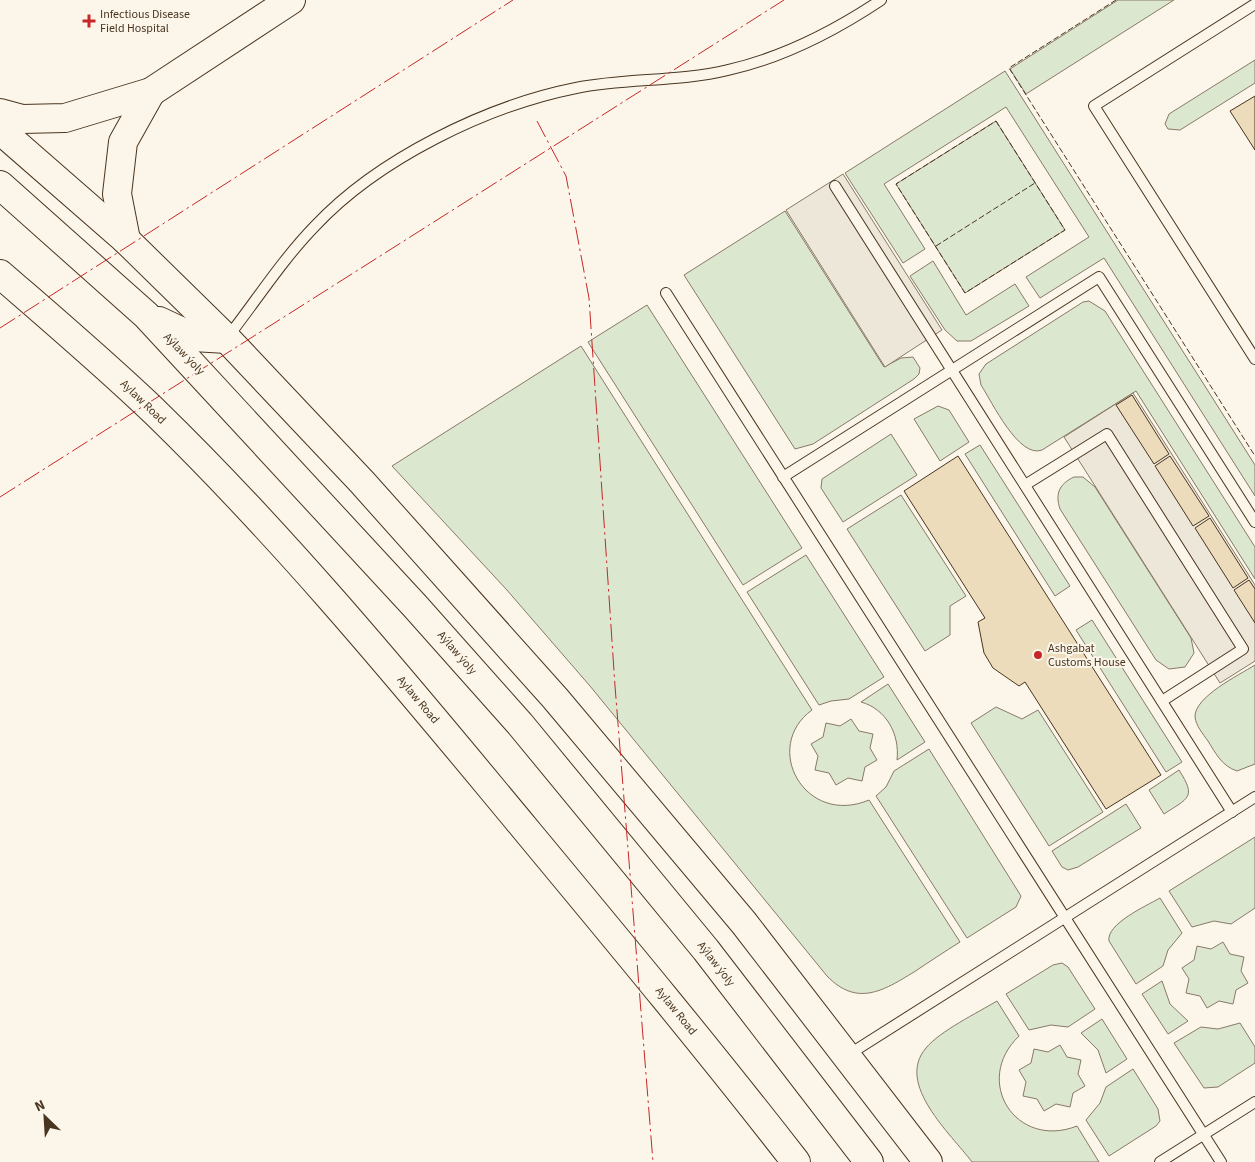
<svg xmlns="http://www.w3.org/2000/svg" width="1255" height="1162" viewBox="0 0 1255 1162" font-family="'Source Sans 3',sans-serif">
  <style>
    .green { fill: #dce7d0; stroke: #887966 }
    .parking { fill: #ede7d9; stroke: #887966 }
    .building { fill: #ecdcbc; stroke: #4a3520 }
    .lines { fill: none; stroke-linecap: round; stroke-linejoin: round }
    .service-casing { stroke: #4a3520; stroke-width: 12 }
    .primary-casing { stroke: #4a3520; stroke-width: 30 }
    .trunk-casing { stroke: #4a3520; stroke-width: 30 }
    .service { stroke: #fbf6e9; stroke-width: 10 }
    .primary { stroke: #fbf6e9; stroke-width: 28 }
    .trunk { stroke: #fbf6e9; stroke-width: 28 }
    .fence { stroke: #4a3520; stroke-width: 1; stroke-dasharray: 6 2.5; stroke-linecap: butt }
    .power { stroke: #c62828; stroke-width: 1; stroke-dasharray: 18 4 2.5 4; stroke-linecap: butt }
    .poi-dot { fill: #c62828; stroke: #fbf6e9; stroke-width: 2 }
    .labels { text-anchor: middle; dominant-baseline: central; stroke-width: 4; stroke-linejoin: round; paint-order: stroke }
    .poi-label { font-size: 12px; fill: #4a3520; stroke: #fbf6e9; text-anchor: start }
    .street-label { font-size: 12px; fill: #4a3520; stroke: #fbf6e9 }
  </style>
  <rect width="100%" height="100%" fill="#fbf6e9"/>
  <g class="green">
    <path d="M 1118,0 L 1174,0 L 1026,94 L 1010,69 Z"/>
    <path d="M 1255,60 L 1255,83 L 1180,130 L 1168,129 L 1165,124 L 1169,114 Z"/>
    <path d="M 1005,71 L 1255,465 L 1255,496 L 1104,258 L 1040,298 L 1026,277 L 1089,237 L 1006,107 L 884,184 L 925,249 L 903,263 L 845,173 Z"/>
    <path d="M 996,121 L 1065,230 L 965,293 L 896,184 Z"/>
    <path d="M 785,211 L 884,367 L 901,358 L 913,357 L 920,368 L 919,374 L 914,379 L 813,444 L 795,449 L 684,275 Z"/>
    <path d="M 933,261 L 966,315 L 1015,284 L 1029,306 L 971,341 L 957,341 L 945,330 L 910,276 Z"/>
    <path d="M 1089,301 L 1105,311 L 1255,547 L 1255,579 L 1136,391 L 1042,450 C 1019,459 992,402 981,385 L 979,374 L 986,364 L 1083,302 Z"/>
    <path d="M 647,305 L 802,548 L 743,585 L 588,342 Z"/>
    <path d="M 581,346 L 812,710 C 761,747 805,827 869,800 L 960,942 C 944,952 929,962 914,972 C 883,991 857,1007 827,976 L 590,686 L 506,589 L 392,466 Z"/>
    <path d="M 938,406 L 949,410 L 969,442 L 940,461 L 914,419 Z"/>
    <path d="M 891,434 L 917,475 L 843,522 L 821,488 L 822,479 Z"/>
    <path d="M 980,445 L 1070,586 L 1055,596 L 965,454 Z"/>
    <path d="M 1074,477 L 1083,477 L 1095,487 L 1191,638 L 1194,653 L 1185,667 L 1169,669 L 1156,660 L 1060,509 C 1055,494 1059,484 1074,477 Z"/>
    <path d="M 901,495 L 966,596 L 950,606 L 950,635 L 925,651 L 847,529 Z"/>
    <path d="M 806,555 L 884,677 L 849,699 L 831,701 L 819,705 L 747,592 Z"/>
    <path d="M 1092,620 L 1182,762 L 1166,772 L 1076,630 Z"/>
    <path d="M 1255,665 L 1255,764 L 1237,771 C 1222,766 1216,754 1208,741 C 1203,734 1196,726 1195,717 C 1194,697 1239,675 1255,665 Z"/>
    <path d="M 888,684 L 925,742 L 897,760 C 900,734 886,709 861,702 Z"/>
    <path d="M 996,707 L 1022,719 L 1038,710 L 1103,812 L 1049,846 L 971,723 Z"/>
    <path d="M 851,719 L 859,731 L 873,734 L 870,748 L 877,760 L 865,767 L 862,781 L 848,778 L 836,785 L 829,773 L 815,770 L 818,756 L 811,744 L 823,737 L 826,723 L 840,726 Z"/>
    <path d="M 929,749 L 1021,896 L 1016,907 L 967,938 L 876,796 L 886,787 L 894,771 Z"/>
    <path d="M 1179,770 C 1197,798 1188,798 1164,814 L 1149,790 Z"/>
    <path d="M 1126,804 L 1141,828 L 1078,867 L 1068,870 L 1062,867 L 1052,851 Z"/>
    <path d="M 1255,837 L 1255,908 L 1231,924 L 1214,921 L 1192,927 L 1169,891 Z"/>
    <path d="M 1160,898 L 1182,933 L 1168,950 L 1163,966 L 1136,984 L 1109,941 C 1106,924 1146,906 1160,898 Z"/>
    <path d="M 1223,942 L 1230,954 L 1244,957 L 1241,971 L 1248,983 L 1236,990 L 1233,1004 L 1219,1001 L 1207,1008 L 1200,996 L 1186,993 L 1189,979 L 1182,968 L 1194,960 L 1197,946 L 1211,949 Z"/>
    <path d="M 1062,963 L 1068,967 L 1095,1009 L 1068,1027 L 1051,1025 L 1029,1030 L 1006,994 L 1053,965 Z"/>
    <path d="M 1162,981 L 1170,1004 L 1188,1021 L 1168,1034 L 1142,994 Z"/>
    <path d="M 997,1001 L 1019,1036 C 972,1081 1016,1150 1077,1126 L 1099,1162 L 972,1162 C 951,1134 895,1084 926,1048 C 940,1031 977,1013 997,1001 Z"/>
    <path d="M 1102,1019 L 1127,1059 L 1106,1073 L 1098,1050 L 1081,1033 Z"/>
    <path d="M 1240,1023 L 1255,1047 L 1255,1063 L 1218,1087 L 1204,1088 L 1174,1043 L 1201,1027 L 1218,1029 Z"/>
    <path d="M 1060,1045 L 1067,1057 L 1081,1060 L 1078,1074 L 1085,1086 L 1073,1093 L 1070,1107 L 1056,1104 L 1044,1111 L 1037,1099 L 1023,1096 L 1026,1082 L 1019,1070 L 1031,1063 L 1034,1049 L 1048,1052 Z"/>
    <path d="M 1133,1069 L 1158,1109 L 1160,1121 L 1156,1126 L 1109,1156 L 1086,1120 L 1100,1103 L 1106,1087 Z"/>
  </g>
  <g class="parking">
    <path d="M 843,174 L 942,330 L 885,367 L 786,210 Z"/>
    <path d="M 1133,393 L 1255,585 L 1255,661 L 1220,683 L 1064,437 Z"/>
  </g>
  <g class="building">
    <path d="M 1255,96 L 1255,150 L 1230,111 Z"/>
    <path d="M 1132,395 L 1169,454 L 1154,464 L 1116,405 Z"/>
    <path d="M 958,456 L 1161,775 L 1106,809 L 1025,682 L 1019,686 L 993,668 L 984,653 L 978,622 L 985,618 L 904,491 Z"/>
    <path d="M 1170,456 L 1209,516 L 1193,526 L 1155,466 Z"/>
    <path d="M 1210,518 L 1248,578 L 1233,588 L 1195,528 Z"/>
    <path d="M 1249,580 L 1255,589 L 1255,623 L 1234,590 Z"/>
  </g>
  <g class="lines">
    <defs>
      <g id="service">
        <path d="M 1255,4 L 1094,106 L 1255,359"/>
        <path d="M 835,186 L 1232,812"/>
        <path d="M 666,293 L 1221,1162"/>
        <path d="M 227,338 C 256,301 282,260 315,226 C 378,159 486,106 576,88 C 626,78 679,82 728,70 C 781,58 836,30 881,0"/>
        <path d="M 783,477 L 1099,277 L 1255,522"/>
        <path d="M 1025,485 L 1107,434 L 1243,649 L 1162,701"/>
        <path d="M 848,1055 L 1255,797"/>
        <path d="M 1160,1162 L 1255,1102"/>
      </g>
      <g id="primary">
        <path d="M 0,113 L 22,119 L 65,118 L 151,92 L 291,0"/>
        <path d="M 0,130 L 126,240 L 227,339 L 362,482 L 555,698 L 744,923 L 928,1162"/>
        <path d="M 126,240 L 117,194 L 123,142 L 151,92"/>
      </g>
      <g id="trunk">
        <path d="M 0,185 L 146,315 L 415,606 L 520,724 L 706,950 L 869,1162"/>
        <path d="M 0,274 C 53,320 106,365 157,414 C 277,531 386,661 493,790 C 595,913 698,1036 796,1162"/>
        <path d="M 159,321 L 193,337 L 227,339"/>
      </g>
    </defs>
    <use href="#service" class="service-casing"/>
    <use href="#primary" class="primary-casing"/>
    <use href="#trunk" class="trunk-casing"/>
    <use href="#service" class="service"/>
    <use href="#primary" class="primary"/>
    <use href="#trunk" class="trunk"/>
    <g class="fence">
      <path d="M 1116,0 L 1009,68 L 1255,456"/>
      <path d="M 996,121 L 1065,230 L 965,293 L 896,184 Z"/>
      <path d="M 936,246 L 1035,183"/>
    </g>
    <g class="power">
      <path d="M 537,121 L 566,176 L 589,298 L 615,686 L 653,1162"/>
      <path d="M 0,328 L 513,0"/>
      <path d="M 0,497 L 784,0"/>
    </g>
  </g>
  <g class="poi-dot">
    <path d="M86.5 13.5h5v5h5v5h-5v5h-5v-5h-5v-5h5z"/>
    <circle cx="1038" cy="655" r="5"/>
  </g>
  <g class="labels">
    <g class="poi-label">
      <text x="100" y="14">Infectious Disease<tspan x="100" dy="14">Field Hospital</tspan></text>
      <text x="1048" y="648">Ashgabat<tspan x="1048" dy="14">Customs House</tspan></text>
    </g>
    <g class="street-label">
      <text transform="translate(184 354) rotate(46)">Aýlaw ýoly</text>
      <text transform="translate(143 402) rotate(44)">Aylaw Road</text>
      <text transform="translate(457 653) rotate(49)">Aýlaw ýoly</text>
      <text transform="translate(418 700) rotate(50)">Aylaw Road</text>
      <text transform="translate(716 964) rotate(52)">Aýlaw ýoly</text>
      <text transform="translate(676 1011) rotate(51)">Aylaw Road</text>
    </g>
  </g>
  <g transform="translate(45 1117) rotate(335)" stroke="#fbf6e9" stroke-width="4" paint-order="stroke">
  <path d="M0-4L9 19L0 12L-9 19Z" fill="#4a3520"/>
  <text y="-8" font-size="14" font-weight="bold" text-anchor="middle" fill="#4a3520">N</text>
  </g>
</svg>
